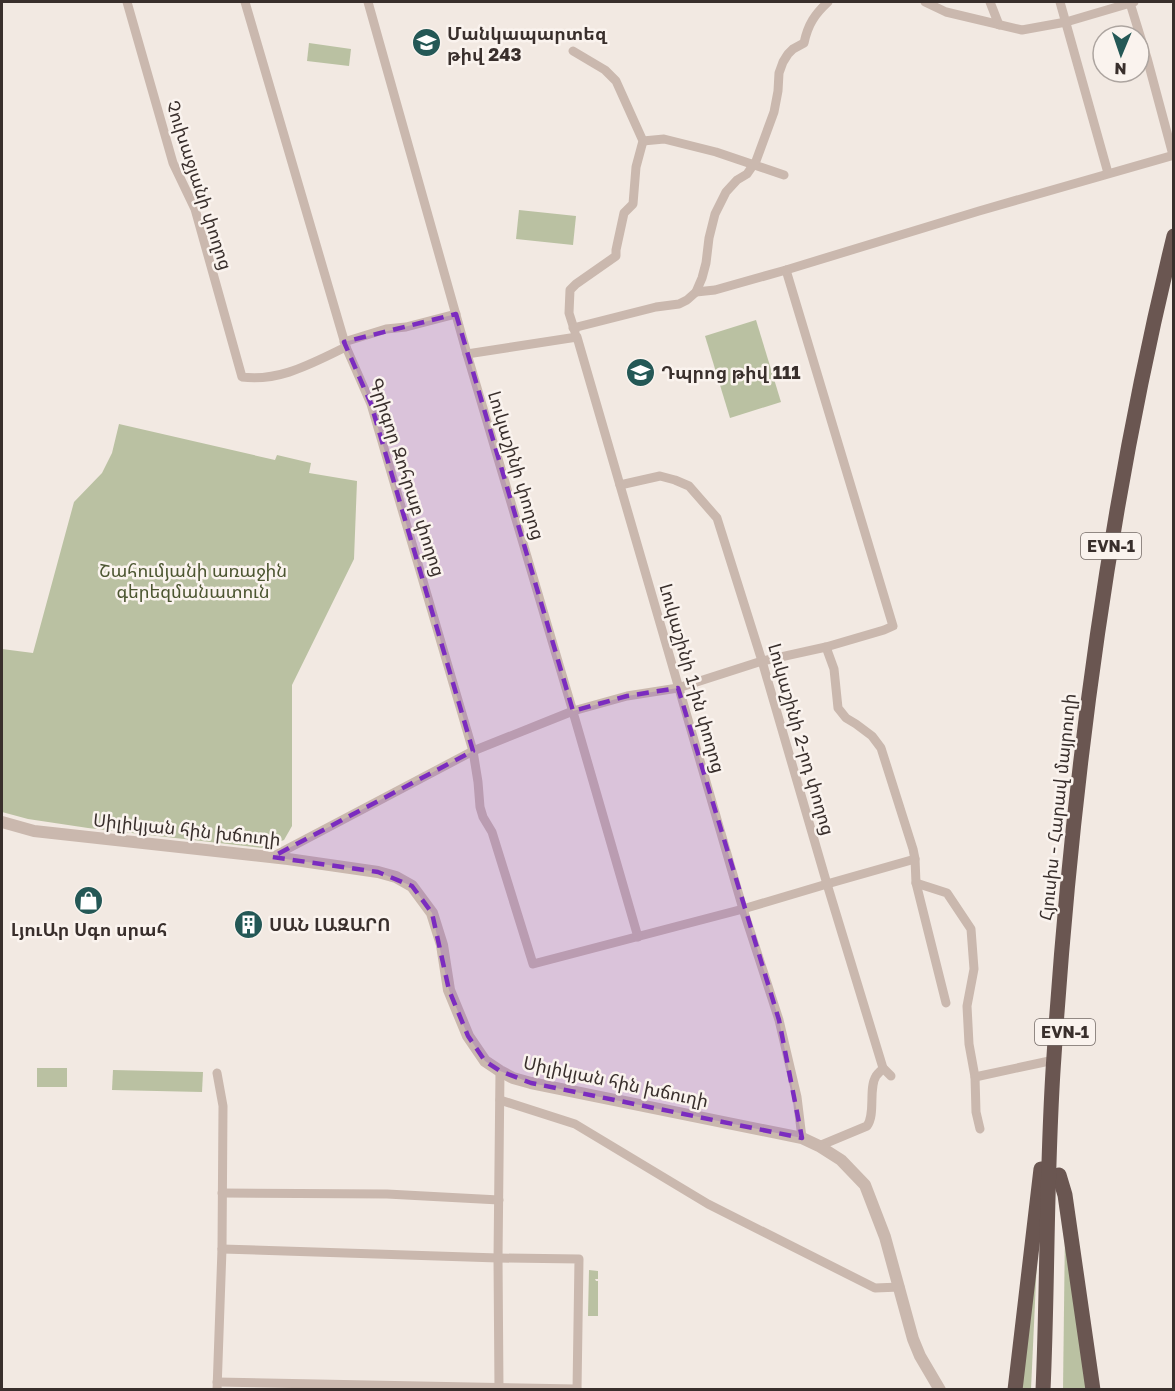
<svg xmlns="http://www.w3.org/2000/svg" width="1175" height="1391" viewBox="0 0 1175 1391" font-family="'Golos Text','Noto Sans Armenian',sans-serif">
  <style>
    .green { fill: #bac1a2 }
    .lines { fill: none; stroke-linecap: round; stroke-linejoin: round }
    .minor { stroke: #cab8ae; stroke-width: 9 }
    .tertiary { stroke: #cab8ae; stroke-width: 12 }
    .trunk { stroke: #6a5651; stroke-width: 15 }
    .marked { fill: #7b2cbf; fill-opacity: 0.2; stroke: #7b2cbf; stroke-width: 4.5; stroke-dasharray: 12 8; stroke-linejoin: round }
    .labels { text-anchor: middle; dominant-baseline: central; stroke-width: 5; stroke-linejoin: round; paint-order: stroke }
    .shield { fill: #faf3ee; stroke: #736a66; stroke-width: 1.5 }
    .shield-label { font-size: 16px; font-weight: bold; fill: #392f2c }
    .poi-label { font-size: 18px; font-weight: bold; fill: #392f2c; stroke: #faf3ee; text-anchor: start }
    .street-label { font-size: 18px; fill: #392f2c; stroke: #faf3ee }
    .park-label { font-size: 18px; fill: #4c5631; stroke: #faf3ee }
  </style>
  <rect width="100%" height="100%" fill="#f2e9e2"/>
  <g class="green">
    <path d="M 309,43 L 351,49 L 349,66 L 307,61 Z"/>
    <path d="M 519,210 L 576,216 L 573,245 L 516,239 Z"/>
    <path d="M 756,320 L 781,402 L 730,418 L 705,336 Z"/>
    <path d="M 119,424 L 275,460 L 277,455 L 311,463 L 309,473 L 357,481 L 354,559 L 292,685 L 292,826 L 284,840 L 262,848 L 88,828 L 28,819 L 2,812 L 2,649 L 33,653 L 74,502 L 102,473 L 112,453 Z"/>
    <rect x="37" y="1068" width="30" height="19"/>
    <path d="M 113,1070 L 203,1072 L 202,1092 L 112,1090 Z"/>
    <path d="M 1039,1216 L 1031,1389 L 1018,1390 Z"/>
    <path d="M 1065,1228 L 1088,1389 L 1063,1390 Z"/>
    <path d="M 589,1270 L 598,1271 L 598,1279 L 595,1279 L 596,1281 L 598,1281 L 598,1316 L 588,1316 Z"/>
  </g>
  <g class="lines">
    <g class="minor">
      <path d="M 127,2 L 173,163 L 195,209 L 242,377 C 280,382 312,363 346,347"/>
      <path d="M 245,2 L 346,347 L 371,404 L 473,751 L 478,782 L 480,807 L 483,817 L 492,832 L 533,964 L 743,909 L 827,884 L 915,859"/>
      <path d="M 368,2 L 467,354 L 571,705 L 638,937"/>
      <path d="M 925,2 L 946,12 L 1022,30 L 1066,22 L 1134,2"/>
      <path d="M 990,2 L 999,25"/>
      <path d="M 1060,2 L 1108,173"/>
      <path d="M 1130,3 L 1147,58 L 1173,155"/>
      <path d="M 573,51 L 605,70 L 616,81 L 643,141 L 636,167 L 633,204 L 624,213 L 616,250 L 616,256 L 576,284 L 570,290 L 569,313 L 575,332"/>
      <path d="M 643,141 L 664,139 L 716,152 L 784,175"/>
      <path d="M 696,292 L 715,290 L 786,270 L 979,211 L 1174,155"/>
      <path d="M 573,328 L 656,307 L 679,304 L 687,300 L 696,292 L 702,278 L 706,263 L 709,238 L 715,214 L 726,192 L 737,180 L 747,174 L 756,161 L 774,112 L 778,91 L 779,73 L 783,62 L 788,54 L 793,49 L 804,43 C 808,24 815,14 828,2"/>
      <path d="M 344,342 L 386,329 L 406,327 L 456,314"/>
      <path d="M 467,354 L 577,337 L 743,909 L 779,1020 L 797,1097 L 802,1138"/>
      <path d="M 620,485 L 660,476 L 675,480 L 689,486 L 717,518 L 762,661 L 827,884 L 883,1068 L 891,1076"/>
      <path d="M 826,647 L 834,669 L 838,708 L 846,718 L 856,724 L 872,736 L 881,748 L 913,849 L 915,859 L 916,883 L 946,1003"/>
      <path d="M 272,857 L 473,751 L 573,711 L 627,696 L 678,688 L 762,661 L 826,647 L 884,630 L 893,626 L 786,270"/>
      <path d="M 916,883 L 947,893 L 971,929 L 974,969 L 967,1006 L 969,1044 L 975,1077 L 976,1112 L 980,1129"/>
      <path d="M 975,1077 L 1054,1060"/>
      <path d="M 500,1100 L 575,1124 L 708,1204 L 875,1288 L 900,1287"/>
      <path d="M 819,1146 L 867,1126 C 876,1114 868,1089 876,1076 C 878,1073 881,1071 883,1068"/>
      <path d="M 222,1193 L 387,1194 L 499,1200"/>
      <path d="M 222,1249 L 498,1258 L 579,1259 L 577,1390"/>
      <path d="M 217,1382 L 577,1389"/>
      <path d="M 217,1390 L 222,1249 L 223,1106 L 217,1073"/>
      <path d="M 499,1390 L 498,1258 L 500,1071"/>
    </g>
    <path class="tertiary" d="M 2,822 L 34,831 L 288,859 L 378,872 L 396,877 L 412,886 L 432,913 L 442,945 L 449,990 L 468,1036 L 485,1061 L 500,1071 L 513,1078 L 531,1083 L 802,1138 L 819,1146 L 841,1160 L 865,1185 L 885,1237 L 913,1339 L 920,1356 L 940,1390"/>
    <g class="trunk">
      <path d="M 1059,1175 L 1065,1195 L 1093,1390"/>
      <path d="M 1015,1390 L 1041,1169"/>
      <path d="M 1043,1390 C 1048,1279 1046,1167 1054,1056 C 1072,780 1108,505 1174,236"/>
    </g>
  </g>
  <path class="marked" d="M 456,314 L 573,711 L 627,696 L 678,688 L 779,1020 L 802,1138 L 531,1083 L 500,1071 L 485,1061 L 468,1036 L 449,990 L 432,913 L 412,886 L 378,872 L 272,857 L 473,751 L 371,404 L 344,342 Z"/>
  <defs>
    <symbol id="school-disc" viewBox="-11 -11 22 22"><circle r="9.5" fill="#245856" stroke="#faf3ee"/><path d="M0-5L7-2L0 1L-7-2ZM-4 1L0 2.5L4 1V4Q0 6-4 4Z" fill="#fff"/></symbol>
    <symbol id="shop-disc" viewBox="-11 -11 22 22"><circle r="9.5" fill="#245856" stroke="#faf3ee"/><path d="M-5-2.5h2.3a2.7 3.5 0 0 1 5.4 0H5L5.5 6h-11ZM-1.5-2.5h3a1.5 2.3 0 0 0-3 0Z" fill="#fff"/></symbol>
    <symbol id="building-disc" viewBox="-11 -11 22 22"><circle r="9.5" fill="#245856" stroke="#faf3ee"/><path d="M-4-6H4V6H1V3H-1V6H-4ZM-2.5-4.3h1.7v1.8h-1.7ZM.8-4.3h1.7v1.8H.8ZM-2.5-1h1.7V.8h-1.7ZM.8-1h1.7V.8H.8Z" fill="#fff"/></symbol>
  </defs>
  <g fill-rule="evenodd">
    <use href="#school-disc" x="410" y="26" width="33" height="33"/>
    <use href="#school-disc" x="624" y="356" width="33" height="33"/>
    <use href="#shop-disc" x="72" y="884" width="33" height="33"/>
    <use href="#building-disc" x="232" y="908" width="33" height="33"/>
  </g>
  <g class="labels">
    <g class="shield">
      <rect x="1081" y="533" width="60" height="26" rx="4.5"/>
      <rect x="1035" y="1019" width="60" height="26" rx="4.5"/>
    </g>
    <g class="shield-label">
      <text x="1111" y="546">EVN-1</text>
      <text x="1065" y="1032">EVN-1</text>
    </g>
    <g class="poi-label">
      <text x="447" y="33">Մանկապարտեզ<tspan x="447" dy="21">թիվ 243</tspan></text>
      <text x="661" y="372">Դպրոց թիվ 111</text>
      <text x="269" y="924">ՍԱՆ ԼԱԶԱՐՈ</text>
      <text x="89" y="929" text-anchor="middle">ԼյուԱր Սգո սրահ</text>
    </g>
    <g class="street-label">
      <text transform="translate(200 185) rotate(72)">Չուխաջյանի փողոց</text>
      <text transform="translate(517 465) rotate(73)">Լուկաշինի փողոց</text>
      <text transform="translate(408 477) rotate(72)">Գրիգոր Զոհրաբ փողոց</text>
      <text transform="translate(693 678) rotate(74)">Լուկաշինի 1-ին փողոց</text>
      <text transform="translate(802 739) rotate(74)">Լուկաշինի 2-րդ փողոց</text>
      <text transform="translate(1057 807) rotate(-84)">Հյուսիս - Հարավ մայրուղի</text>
      <text transform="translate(187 829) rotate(6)">Սիլիկյան հին խճուղի</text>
      <text transform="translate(616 1081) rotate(12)">Սիլիկյան հին խճուղի</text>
    </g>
    <g class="park-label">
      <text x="193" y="570">Շահումյանի առաջին<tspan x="193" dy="21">գերեզմանատուն</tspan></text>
    </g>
  </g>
  <rect width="1175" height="1391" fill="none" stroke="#392f2c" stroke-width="6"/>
  <g transform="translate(1121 54) rotate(182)"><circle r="28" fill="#faf3ee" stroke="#ada5a0" stroke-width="1.5"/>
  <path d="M0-4.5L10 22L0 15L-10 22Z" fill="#245856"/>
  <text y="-9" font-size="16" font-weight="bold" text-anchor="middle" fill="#392f2c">N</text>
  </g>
</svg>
